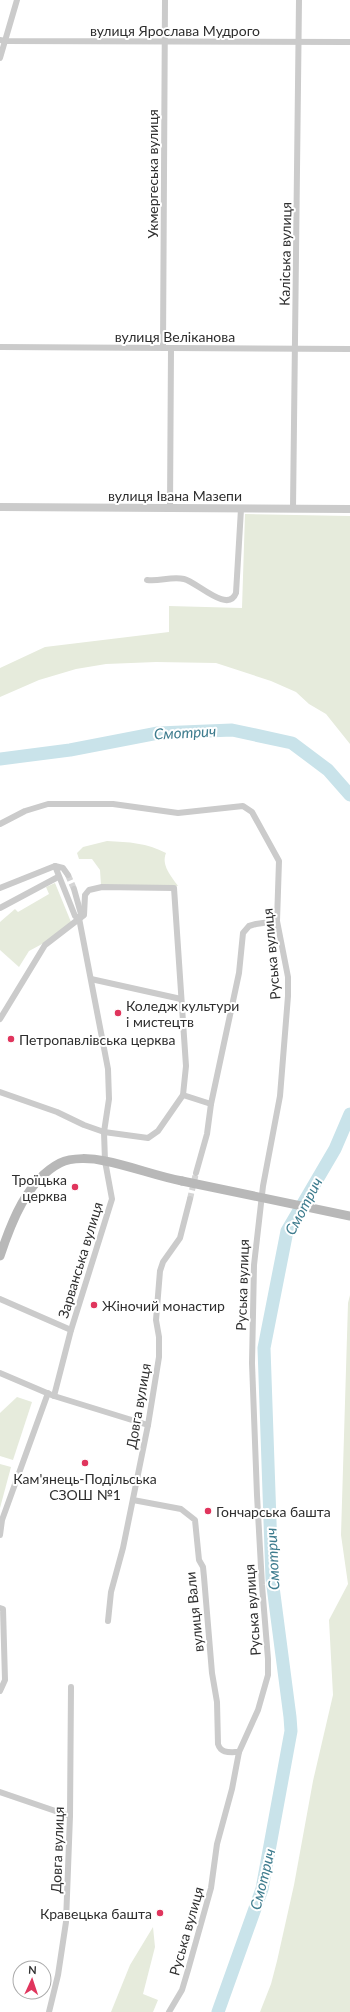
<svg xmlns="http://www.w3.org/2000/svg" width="350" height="2012" viewBox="0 0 350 2012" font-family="Lato,sans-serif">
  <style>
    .green { fill: #e6ebdc }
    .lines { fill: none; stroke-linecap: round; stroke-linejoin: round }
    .river { stroke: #c9e3ea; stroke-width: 13 }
    .minor-tunnel { stroke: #d5d5d5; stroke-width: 6; stroke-dasharray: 6 3; stroke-linecap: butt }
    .minor { stroke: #cbcbcb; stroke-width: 6 }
    .tertiary { stroke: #cbcbcb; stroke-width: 8 }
    .secondary { stroke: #b8b8b8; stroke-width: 9 }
    .secondary-bridge { stroke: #b8b8b8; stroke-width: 9 }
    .poi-dot { fill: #e0355d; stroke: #fff; stroke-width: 1.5 }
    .labels { text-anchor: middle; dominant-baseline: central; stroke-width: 4; stroke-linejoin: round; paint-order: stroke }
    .street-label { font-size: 14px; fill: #2e2e2e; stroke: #fff }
    .poi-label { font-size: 14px; fill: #2e2e2e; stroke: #fff; text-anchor: start }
    .water-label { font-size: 15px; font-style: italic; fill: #3e7c8e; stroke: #fff }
  </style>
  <rect width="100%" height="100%" fill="#fff"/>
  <g class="green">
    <path d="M 245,514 L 350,516 L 350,744 L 326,714 L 309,704 L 296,692 L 271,681 L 216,663 L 156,662 L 106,664 L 76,669 L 39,680 L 0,697 L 0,668 L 45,647 L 169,632 L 169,606 L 242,608 Z"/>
    <path d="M 107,841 C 129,842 147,843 166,853 C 161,865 171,876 178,886 L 101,885 L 100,870 L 92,859 L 79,859 L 77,853 L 83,847 Z"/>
    <path d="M 55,883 L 71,922 L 70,929 L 29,951 L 19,967 L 0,950 L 0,922 L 15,909 L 18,912 L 49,894 L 46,887 Z"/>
    <path d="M 350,1295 L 350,2012 L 260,2012 L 271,1984 L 277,1961 L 294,1885 L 313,1781 L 333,1695 L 329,1620 L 348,1584 L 341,1535 L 348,1303 Z"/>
    <path d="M 17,1397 L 32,1402 L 13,1460 L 0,1456 L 0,1413 Z"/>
    <path d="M 0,1464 L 11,1467 L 0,1508 Z"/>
    <path d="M 153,1927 L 155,1947 L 143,1994 L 158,2000 L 153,2012 L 111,2012 L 130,1965 Z"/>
  </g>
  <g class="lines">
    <g class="river">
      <path d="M 0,759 L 70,750 L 158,733 L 232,730 L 292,743 L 328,770 L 350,795"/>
      <path d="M 218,2012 L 262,1889 L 291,1731 L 290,1717 L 272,1579 L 264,1348 L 287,1231 L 335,1149 L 350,1114"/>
    </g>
    <g class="minor-tunnel">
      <path d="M 68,875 L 74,889"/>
      <path d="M 190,1199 L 196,1173"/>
    </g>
    <g class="minor">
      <path d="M 0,40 L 5,41 L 350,42"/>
      <path d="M 0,58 L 17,0"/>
      <path d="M 0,347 L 350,349"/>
      <path d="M 163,348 L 165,0"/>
      <path d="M 170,508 L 171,348"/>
      <path d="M 293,509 L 299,0"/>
      <path d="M 147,580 C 159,582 171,576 184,579 C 197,582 228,614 236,593 L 241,509"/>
      <path d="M 0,824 L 25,811 L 48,804 L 113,804 L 178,813 L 243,806 L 252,812 L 279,861 L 277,921 L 288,977 L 288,996 L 280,1096 L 263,1186 L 254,1265 L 252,1363 L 257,1495 L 262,1585 L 268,1659 L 268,1675 L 258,1710 L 239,1752 L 232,1789 L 217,1844 L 211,1888 L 188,1970 L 182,1990 L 169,2012"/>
      <path d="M 55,866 L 75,916 L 79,918"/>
      <path d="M 0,888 L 55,866 L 63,868 L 68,875"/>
      <path d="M 0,908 L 58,877"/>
      <path d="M 91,979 L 181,999"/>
      <path d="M 0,1019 L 45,945 L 84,915 L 85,895 L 89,890 L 102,887 L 174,888 L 186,1066 L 183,1095 L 158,1131 L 148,1138 L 104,1132 L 84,1125 L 57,1112 L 0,1092"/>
      <path d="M 183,1095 L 211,1104 L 239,973 L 243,933 L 249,926 L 256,924 L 277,921"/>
      <path d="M 196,1173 L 207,1134 L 211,1104"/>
      <path d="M 0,1299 L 71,1330"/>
      <path d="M 0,1373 L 54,1396 L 148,1425"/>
      <path d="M 54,1396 L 71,1330 L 112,1199 L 105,1161 L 104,1132 L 109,1099 L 108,1069 L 79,918 L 81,914 L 74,889"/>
      <path d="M 133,1500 L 181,1509 L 195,1520 L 199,1560 L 203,1567 L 204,1577 L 212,1673 L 217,1702 L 218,1744 C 221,1754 230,1752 239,1752"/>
      <path d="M 0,1535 L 2,1520 L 48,1393"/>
      <path d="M 0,1608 L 3,1609 L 5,1680 L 0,1691"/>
      <path d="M 108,1621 L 111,1592 L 123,1548 L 148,1425 L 159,1357 L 159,1337 L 156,1320 L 160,1271 L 163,1262 L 180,1238 L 190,1199"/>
      <path d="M 0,1792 L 70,1816"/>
      <path d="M 49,2012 L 58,1975 L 66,1922 L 70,1816 L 71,1687"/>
    </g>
    <path class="tertiary" d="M 0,507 L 350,509"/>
    <path class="secondary" d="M 0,1256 C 11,1223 27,1180 60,1163 C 72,1157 92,1158 105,1161 C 131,1166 156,1176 182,1181"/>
    <path class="secondary-bridge" d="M 182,1181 L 350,1216"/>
  </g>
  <g class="poi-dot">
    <circle cx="118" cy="1013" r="4"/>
    <circle cx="11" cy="1039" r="4"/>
    <circle cx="75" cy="1187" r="4"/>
    <circle cx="94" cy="1305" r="4"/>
    <circle cx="85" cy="1463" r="4"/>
    <circle cx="208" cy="1511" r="4"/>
    <circle cx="160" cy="1913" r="4"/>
  </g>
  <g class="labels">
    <g class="street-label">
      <text x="175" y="30">вулиця Ярослава Мудрого</text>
      <text transform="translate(152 174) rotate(-90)">Укмергеська вулиця</text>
      <text transform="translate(285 254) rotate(-89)">Каліська вулиця</text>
      <text x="175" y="336">вулиця Веліканова</text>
      <text x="175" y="495">вулиця Івана Мазепи</text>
      <text transform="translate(271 954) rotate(-95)">Руська вулиця</text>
      <text transform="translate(80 1260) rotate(-73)">Зарванська вулиця</text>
      <text transform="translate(242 1285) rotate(-88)">Руська вулиця</text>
      <text transform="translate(138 1406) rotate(-80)">Довга вулиця</text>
      <text transform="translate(252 1610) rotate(-94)">Руська вулиця</text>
      <text transform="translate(194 1612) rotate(-96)">вулиця Вали</text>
      <text transform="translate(57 1850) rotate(-88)">Довга вулиця</text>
      <text transform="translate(186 1931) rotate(-74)">Руська вулиця</text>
    </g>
    <g class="poi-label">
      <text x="126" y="1005">Коледж культури<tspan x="126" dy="16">і мистецтв</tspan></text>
      <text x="19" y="1039">Петропавлівська церква</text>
      <text x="67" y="1179" text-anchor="end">Троїцька<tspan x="67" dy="16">церква</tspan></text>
      <text x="102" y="1305">Жіночий монастир</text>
      <text x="85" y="1478" text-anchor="middle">Кам'янець-Подільська<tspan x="85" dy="16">СЗОШ №1</tspan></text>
      <text x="216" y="1511">Гончарська башта</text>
      <text x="152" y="1913" text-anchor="end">Кравецька башта</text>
    </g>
    <g class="water-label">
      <text transform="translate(185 732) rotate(-3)">Смотрич</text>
      <text transform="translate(303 1206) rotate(-62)">Смотрич</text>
      <text transform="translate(272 1559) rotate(-93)">Смотрич</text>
      <text transform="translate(262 1879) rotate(-76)">Смотрич</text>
    </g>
  </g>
  <g transform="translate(32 1980) rotate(3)"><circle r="19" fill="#ffffff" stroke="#ababab"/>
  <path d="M0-3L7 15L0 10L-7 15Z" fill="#e0355d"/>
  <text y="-6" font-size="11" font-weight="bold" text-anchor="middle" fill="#2e2e2e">N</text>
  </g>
</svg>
